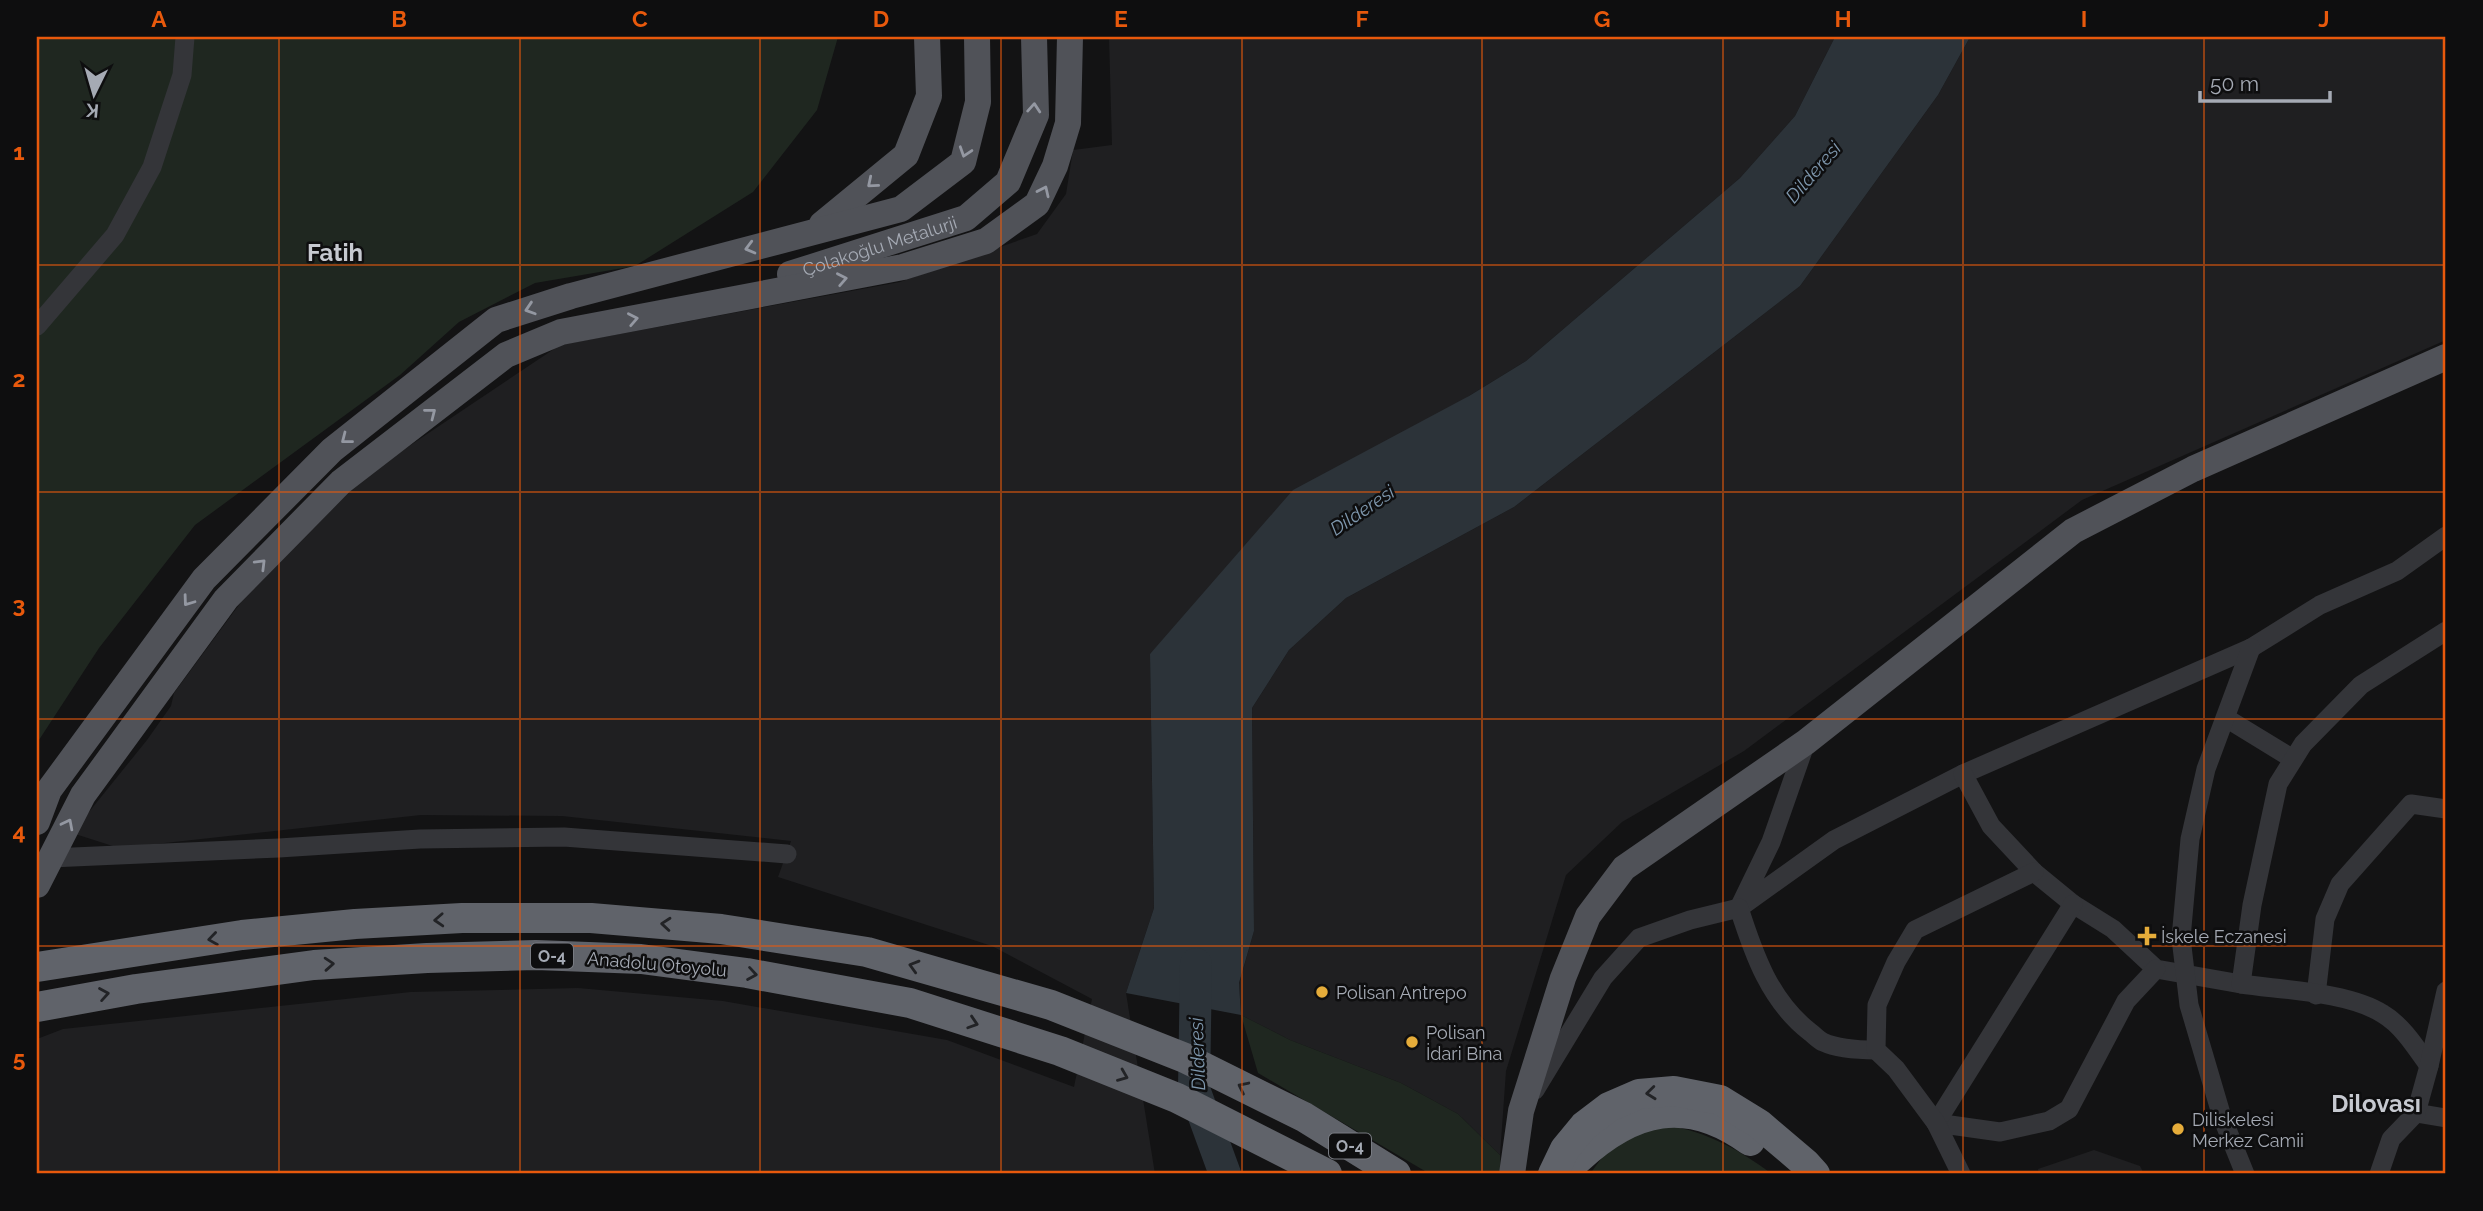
<svg xmlns="http://www.w3.org/2000/svg" width="2483" height="1211" viewBox="0 0 2483 1211" font-family="Raleway,sans-serif">
  <style>
    .built { fill: #1f1f21 }
    .green { fill: #1f2720 }
    .water { fill: #2c3339 }
    .lines { fill: none; stroke-linecap: round; stroke-linejoin: round }
    .river { stroke: #2c3339; stroke-width: 32 }
    .minor { stroke: #343539; stroke-width: 19 }
    .major { stroke: #505258; stroke-width: 26 }
    .highway { stroke: #60636a; stroke-width: 30 }
    .oneway { stroke: #9498a2 }
    .oneway2 { stroke: #222326 }
    .grid { fill: none; stroke: #e8590c; stroke-width: 2; stroke-opacity: 0.55 }
    .poi-dot { fill: #e5ac3a; stroke: #0e0e0f; stroke-width: 2.5 }
    .labels { text-anchor: middle; dominant-baseline: central; stroke-width: 5; stroke-linejoin: round; paint-order: stroke }
    .shield { fill: #0e0e0f; stroke: #787b82; stroke-width: 2 }
    .shield-label { font-size: 16px; font-weight: bold; fill: #a5aab4 }
    .street-label { font-size: 18px; fill: #a5aab4; stroke: #0e0e0f }
    .poi-label { font-size: 18px; fill: #a5aab4; stroke: #0e0e0f; text-anchor: start }
    .water-label { font-size: 19px; font-style: italic; fill: #7e97ad; stroke: #0e0e0f }
    .district-label { font-size: 24px; font-weight: bold; fill: #c6c9d0; stroke: #0e0e0f }
    .neatline { fill: none; stroke: #e8590c; stroke-width: 2.5 }
    .grid-label { font-size: 23px; text-anchor: middle; font-weight: bold; fill: #e8590c }
  </style>
  <rect width="100%" height="100%" fill="#131314"/>
  <g class="built">
    <path d="M 1109,37 L 1835,37 L 1795,116 L 1740,178 L 1526,361 L 1469,396 L 1150,654 L 1154,908 L 1126,993 L 1155,1174 L 37,1174 L 37,1039 L 63,1029 L 411,992 L 578,988 L 723,1001 L 947,1040 L 1074,1087 L 1092,999 L 992,946 L 778,877 L 791,841 L 562,816 L 421,815 L 119,848 L 72,833 L 147,740 L 171,706 L 174,693 L 244,598 L 354,483 L 560,345 L 900,282 L 1037,234 L 1066,194 L 1073,150 L 1112,145 Z"/>
    <path d="M 1970,37 L 2446,37 L 2446,340 L 2082,500 L 1744,751 L 1622,822 L 1566,875 L 1506,1071 L 1500,1155 L 1458,1114 L 1401,1083 L 1290,1040 L 1241,1015 L 1239,984 L 1254,931 L 1252,708 L 1289,650 L 1346,598 L 1514,507 L 1800,286 L 1938,95 Z"/>
    <path d="M 2094,1150 L 2140,1166 L 2144,1174 L 2039,1174 L 2038,1169 Z"/>
  </g>
  <g class="green">
    <path d="M 37,37 L 838,37 L 817,110 L 753,192 L 635,266 L 535,283 L 459,322 L 400,375 L 195,525 L 99,648 L 37,743 Z"/>
    <path d="M 1241,1015 L 1290,1040 L 1401,1083 L 1458,1114 L 1500,1155 L 1501,1174 L 1430,1174 L 1258,1073 Z"/>
    <path d="M 1667,1125 C 1709,1133 1738,1149 1772,1174 L 1590,1174 C 1615,1139 1624,1131 1667,1125 Z"/>
  </g>
  <path class="water" d="M 1835,37 L 1970,37 L 1938,95 L 1800,286 L 1514,507 L 1346,598 L 1289,650 L 1252,708 L 1254,931 L 1239,983 L 1241,1015 L 1126,993 L 1154,908 L 1150,654 L 1293,490 L 1469,396 L 1526,361 L 1740,178 L 1795,116 Z"/>
  <g class="lines">
    <path class="river" d="M 1196,964 L 1194,1089 L 1225,1174"/>
    <g class="minor">
      <path d="M 37,326 L 115,235 L 152,167 L 182,75 L 185,37"/>
      <path d="M 2226,718 L 2293,759"/>
      <path d="M 1806,742 L 1771,842 L 1739,908 L 1834,840 L 1963,774 L 2251,648 L 2320,605 L 2397,571 L 2446,536"/>
      <path d="M 1963,774 L 1991,826 L 2034,872 L 2073,904 L 2113,929 L 2156,969 L 2241,984"/>
      <path d="M 50,858 L 279,848 L 420,839 L 564,837 L 787,854"/>
      <path d="M 2316,995 L 2325,919 L 2340,884 L 2411,804 L 2446,809"/>
      <path d="M 2429,1066 C 2417,1049 2402,1025 2383,1014 C 2349,992 2282,990 2241,984 L 2252,905 L 2278,784 L 2303,744 L 2361,685 L 2446,631"/>
      <path d="M 1535,1090 L 1603,978 L 1639,938 L 1690,920 L 1739,908 C 1754,955 1770,1001 1810,1032 C 1814,1035 1819,1040 1823,1042 C 1838,1049 1860,1050 1876,1050"/>
      <path d="M 2416,1113 L 2446,1118"/>
      <path d="M 1936,1123 L 2000,1132 L 2049,1121 L 2069,1109 L 2126,1001 L 2156,969"/>
      <path d="M 1936,1123 L 2073,904"/>
      <path d="M 1961,1174 L 1936,1123 L 1896,1069 L 1876,1050 L 1877,1005 L 1896,962 L 1915,930 L 2034,872"/>
      <path d="M 2245,1174 L 2222,1117 L 2189,1005 L 2181,938 L 2190,839 L 2206,769 L 2251,648"/>
      <path d="M 2379,1174 L 2391,1139 L 2416,1113 L 2429,1066 L 2446,991"/>
    </g>
    <g class="major">
      <path d="M 822,224 L 906,155 L 929,96 L 927,37"/>
      <path id="s1" d="M 790,274 L 966,218 L 1008,182 L 1036,115 L 1034,37"/>
      <path d="M 37,822 L 49,790 L 204,579 L 332,450 L 496,320 L 571,296 L 901,209 L 963,162 L 978,102 L 977,37"/>
      <path d="M 37,885 L 83,795 L 226,599 L 341,482 L 506,355 L 561,332 L 903,267 L 986,241 L 1037,204 L 1055,166 L 1068,123 L 1070,37"/>
      <path d="M 1512,1174 L 1521,1111 L 1563,978 L 1588,916 L 1624,868 L 1806,742 L 2073,531 L 2193,469 L 2446,357"/>
    </g>
    <g class="highway">
      <path d="M 37,967 L 242,935 L 355,924 L 462,918 L 591,918 L 721,929 L 867,952 L 1051,1005 L 1185,1058 L 1304,1117 L 1396,1174"/>
      <path d="M 37,1007 L 136,989 L 314,965 L 427,958 L 536,955 L 641,959 L 747,973 L 910,1003 L 1060,1051 L 1177,1098 L 1327,1174"/>
      <path d="M 1578,1159 C 1633,1108 1687,1095 1750,1141"/>
      <path d="M 1553,1174 L 1565,1149 L 1584,1126 L 1609,1107 L 1639,1094 L 1674,1091 L 1720,1100 L 1759,1124 L 1806,1164 L 1815,1174"/>
    </g>
  </g>
  <defs><path id="oneway-chevron" d="M-2-3.5L2.5 0L-2 3.5" fill="none" stroke-width="1.6" stroke-linecap="round" stroke-linejoin="round" transform="scale(1.75)"/></defs>
  <g class="oneway">
    <use href="#oneway-chevron" transform="translate(1034 108) rotate(-86)"/>
    <use href="#oneway-chevron" transform="translate(965 152) rotate(108)"/>
    <use href="#oneway-chevron" transform="translate(872 183) rotate(140)"/>
    <use href="#oneway-chevron" transform="translate(1044 191) rotate(-65)"/>
    <use href="#oneway-chevron" transform="translate(750 248) rotate(165)"/>
    <use href="#oneway-chevron" transform="translate(842 279) rotate(-11)"/>
    <use href="#oneway-chevron" transform="translate(530 309) rotate(162)"/>
    <use href="#oneway-chevron" transform="translate(633 319) rotate(-11)"/>
    <use href="#oneway-chevron" transform="translate(431 413) rotate(-38)"/>
    <use href="#oneway-chevron" transform="translate(346 439) rotate(142)"/>
    <use href="#oneway-chevron" transform="translate(261 564) rotate(-45)"/>
    <use href="#oneway-chevron" transform="translate(188 601) rotate(126)"/>
    <use href="#oneway-chevron" transform="translate(68 824) rotate(-63)"/>
  </g>
  <g class="oneway2">
    <use href="#oneway-chevron" transform="translate(439 920) rotate(177)"/>
    <use href="#oneway-chevron" transform="translate(666 924) rotate(-175)"/>
    <use href="#oneway-chevron" transform="translate(213 939) rotate(172)"/>
    <use href="#oneway-chevron" transform="translate(329 964) rotate(-4)"/>
    <use href="#oneway-chevron" transform="translate(914 966) rotate(-164)"/>
    <use href="#oneway-chevron" transform="translate(752 974) rotate(9)"/>
    <use href="#oneway-chevron" transform="translate(104 994) rotate(-10)"/>
    <use href="#oneway-chevron" transform="translate(973 1023) rotate(18)"/>
    <use href="#oneway-chevron" transform="translate(1123 1076) rotate(22)"/>
    <use href="#oneway-chevron" transform="translate(1243 1087) rotate(-154)"/>
    <use href="#oneway-chevron" transform="translate(1651 1093) rotate(174)"/>
  </g>
  <path class="grid" d="M 279,37 L 279,1174M 520,37 L 520,1174M 760,37 L 760,1174M 1001,37 L 1001,1174M 1242,37 L 1242,1174M 1482,37 L 1482,1174M 1723,37 L 1723,1174M 1963,37 L 1963,1174M 2204,37 L 2204,1174M 37,265 L 2446,265M 37,492 L 2446,492M 37,719 L 2446,719M 37,946 L 2446,946"/>
  <g class="poi-dot">
    <path d="M2143.5 925.5h7v7h7v7h-7v7h-7v-7h-7v-7h7z"/>
    <circle cx="1322" cy="992" r="7"/>
    <circle cx="1412" cy="1042" r="7"/>
    <circle cx="2178" cy="1129" r="7"/>
  </g>
  <g class="labels">
    <g class="shield">
      <rect x="531" y="943.5" width="42" height="25" rx="5"/>
      <rect x="1329" y="1133.5" width="42" height="25" rx="5"/>
    </g>
    <g class="shield-label">
      <text x="552" y="956">O-4</text>
      <text x="1350" y="1146">O-4</text>
    </g>
    <g class="street-label">
      <text stroke="none"><textPath href="#s1" startOffset="94">Çolakoğlu Metalurji</textPath></text>
      <text transform="translate(657 964) rotate(5)">Anadolu Otoyolu</text>
    </g>
    <g class="poi-label">
      <text x="2161" y="936">İskele Eczanesi</text>
      <text x="1336" y="992">Polisan Antrepo</text>
      <text x="1426" y="1032">Polisan<tspan x="1426" dy="21">İdari Bina</tspan></text>
      <text x="2192" y="1119">Diliskelesi<tspan x="2192" dy="21">Merkez Camii</tspan></text>
    </g>
    <g class="water-label">
      <text transform="translate(1813 172) rotate(-49)">Dilderesi</text>
      <text transform="translate(1362 510) rotate(-34)">Dilderesi</text>
      <text transform="translate(1197 1054) rotate(-92)">Dilderesi</text>
    </g>
    <g class="district-label">
      <text x="335" y="252">Fatih</text>
      <text x="2376" y="1103">Dilovası</text>
    </g>
  </g>
  <rect width="2483" height="1211" fill="none" stroke="#0e0e0f" stroke-width="77"/>
  <g transform="translate(94 94) rotate(185)" stroke="#0e0e0f" stroke-width="5" paint-order="stroke">
  <path d="M0-5L12 26L0 18L-12 26Z" fill="#a5aab4"/>
  <text y="-10" font-size="19" font-weight="bold" text-anchor="middle" fill="#a5aab4">K</text>
  </g>
  <path d="M2200 91v10h130v-10" fill="none" stroke="#a5aab4" stroke-width="3.5"/>
  <text x="2210" y="91" font-size="21" fill="#a5aab4" stroke="#0e0e0f" stroke-width="5" paint-order="stroke">50 m</text>
  <rect x="38" y="38" width="2406" height="1134" class="neatline"/>
  <g class="grid-label">
    <text x="159" y="27">A</text>
    <text x="399" y="27">B</text>
    <text x="640" y="27">C</text>
    <text x="881" y="27">D</text>
    <text x="1121" y="27">E</text>
    <text x="1362" y="27">F</text>
    <text x="1602" y="27">G</text>
    <text x="1843" y="27">H</text>
    <text x="2084" y="27">I</text>
    <text x="2324" y="27">J</text>
    <text x="19" y="160">1</text>
    <text x="19" y="387">2</text>
    <text x="19" y="613">3</text>
    <text x="19" y="840">4</text>
    <text x="19" y="1067">5</text>
  </g>
</svg>
